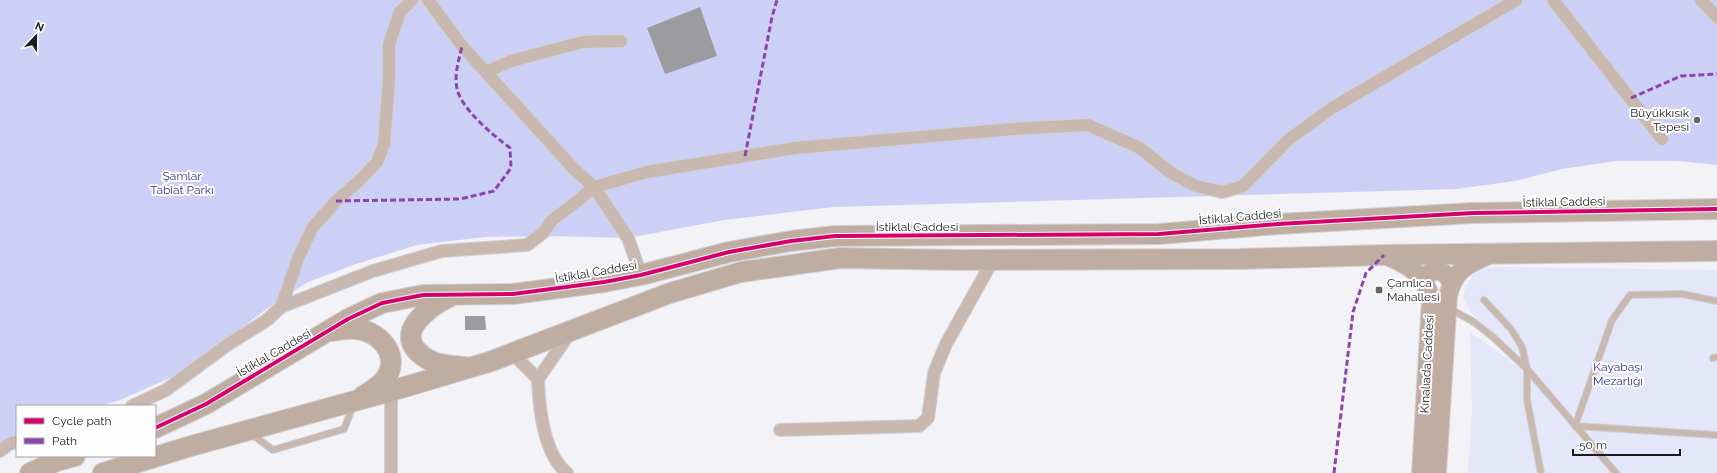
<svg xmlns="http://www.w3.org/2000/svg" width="1717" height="473" viewBox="0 0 1717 473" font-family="Raleway,sans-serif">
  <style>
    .green { fill: #e4e6fa }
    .forest { fill: #ccd0f6 }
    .building { fill: #9c9ca0 }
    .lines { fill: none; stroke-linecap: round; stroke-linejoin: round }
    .service-casing { stroke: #d0d0d3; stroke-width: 8 }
    .minor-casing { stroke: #d0d0d3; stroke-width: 14 }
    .secondary-casing { stroke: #d0d0d3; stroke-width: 20 }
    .primary-casing { stroke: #d0d0d3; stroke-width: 22 }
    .service { stroke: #c9b8b0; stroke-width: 6 }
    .minor { stroke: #c9b8b0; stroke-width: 12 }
    .secondary { stroke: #c1aca1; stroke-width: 18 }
    .primary { stroke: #bfada2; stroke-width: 20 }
    .quiet { stroke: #8e44ad; stroke-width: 3; stroke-dasharray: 6 3; stroke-linecap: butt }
    .cycleway-casing { stroke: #fefefe; stroke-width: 6 }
    .cycleway { stroke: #d6006c; stroke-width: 4 }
    .poi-dot { fill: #66666a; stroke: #fefefe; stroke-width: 1.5 }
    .labels { text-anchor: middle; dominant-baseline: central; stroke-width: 4; stroke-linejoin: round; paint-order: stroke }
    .poi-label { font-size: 12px; fill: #1a1b1e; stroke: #fefefe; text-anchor: end }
    .park-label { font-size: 12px; fill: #36328e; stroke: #fefefe }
    .street-label { font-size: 12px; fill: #1a1b1e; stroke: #fefefe }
  </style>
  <rect width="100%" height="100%" fill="#f2f2f7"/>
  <path class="green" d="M 1497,267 L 1717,270 L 1717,473 L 1468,473 L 1472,411 L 1470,332 L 1520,368 L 1519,355 L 1471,313 L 1463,296 L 1466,285 L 1473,275 L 1482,270 Z"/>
  <path class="forest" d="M 0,0 L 1717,0 L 1717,165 L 1679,161 L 1616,161 L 1562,169 L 1515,181 L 1456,189 L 833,207 L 724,220 L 628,238 L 549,236 L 485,237 L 417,245 L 353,265 L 308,282 L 265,310 L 185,371 L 118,401 L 98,406 L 17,406 L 17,434 L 0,444 Z"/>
  <g class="building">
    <path d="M 700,7 L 717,56 L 665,74 L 647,28 Z"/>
    <path d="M 465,316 L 485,316 L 486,330 L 465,330 Z"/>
  </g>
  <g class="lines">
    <defs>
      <g id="service">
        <path d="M 1484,300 L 1511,329 L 1522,347 L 1527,369 L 1527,400 L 1541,473"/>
        <path d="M 1717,301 L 1682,294 L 1630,295 L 1612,320 L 1575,426 L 1717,435"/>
        <path d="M 1450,309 L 1474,322 L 1493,337 L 1527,369 L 1616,473"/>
        <path d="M 1713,358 L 1717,357"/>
        <path d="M 250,433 L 273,450 L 344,429 L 353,406"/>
      </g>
      <g id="minor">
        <path d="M 428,0 L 462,46 L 574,169 L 594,187 L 628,238 L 641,275"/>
        <path d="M 1553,0 L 1662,139"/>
        <path d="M 1701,0 L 1717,17"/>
        <path d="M 486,72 L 511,61 L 583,42 L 621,41"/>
        <path d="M 281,307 L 373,271 L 442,251 L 527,245 L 544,232 L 551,221 L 575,203 L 594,187 L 647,172 L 795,148 L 1013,129 L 1088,125 L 1140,148 L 1171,173 L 1196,186 L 1222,192 L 1243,186 L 1288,140 L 1332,108 L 1516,0"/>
        <path d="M 512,353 L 538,379 L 570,333"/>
        <path d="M 538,379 C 539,407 543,454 567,473"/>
        <path d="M 391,391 L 391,473"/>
        <path d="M 132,406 L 166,390 L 227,345 L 267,320 L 281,307 L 299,256 L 313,227 L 336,201 L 360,180 L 377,162 L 384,144 L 389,81 L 389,44 L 400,12 L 412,0"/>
        <path d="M 780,430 L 919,426 L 928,418 L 934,373 L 946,344 L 993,260"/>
        <path d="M 0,451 L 9,444 L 17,442"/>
      </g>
      <g id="secondary">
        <path d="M 1385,255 C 1409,266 1425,273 1431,300 L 1421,473"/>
        <path d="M 1424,282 C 1429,266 1446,268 1451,283"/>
        <path d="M 1437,473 L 1448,296 C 1454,270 1466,265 1489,255"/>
      </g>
      <g id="primary">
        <path d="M 451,296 C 430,306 391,333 423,356 C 434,365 451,366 465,367"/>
        <path d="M 332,331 C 340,330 348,328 356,329 C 379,331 400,354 387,376 C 382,385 371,391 363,396"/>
        <path d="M 155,428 L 206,404 L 348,319 L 382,303 L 423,295 L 513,294 L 604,282 L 641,275 L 729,252 L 791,241 L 835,236 L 1159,234 L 1278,224 L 1473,213 L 1717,209"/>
        <path d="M 30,473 L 57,461 L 75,456"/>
        <path d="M 103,473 L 191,446 L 391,391 L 489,362 L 670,293 L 741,272 L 840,258 L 961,260 L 1240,259 L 1384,255 L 1717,251"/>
      </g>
    </defs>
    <use href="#service" class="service-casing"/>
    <use href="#minor" class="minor-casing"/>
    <use href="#secondary" class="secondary-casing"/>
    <use href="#primary" class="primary-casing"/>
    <use href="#service" class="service"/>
    <use href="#minor" class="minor"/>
    <use href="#secondary" class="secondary"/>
    <use href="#primary" class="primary"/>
    <g class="quiet">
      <path d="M 1631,98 L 1681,76 L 1717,74"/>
      <path d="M 745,156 L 772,17 L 777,0"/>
      <path d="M 336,201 L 460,199 L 494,191 L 511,168 L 510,148 C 494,136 464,111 458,92 C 453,77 459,60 462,46"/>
      <path d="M 1334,473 L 1353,312 L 1366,273 L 1384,255"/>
    </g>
    <defs>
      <path id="cycleway" d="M 155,428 L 206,404 L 348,319 L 382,303 L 423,295 L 513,294 L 604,282 L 641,275 L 729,252 L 791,241 L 835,236 L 1159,234 L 1278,224 L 1473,213 L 1717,209"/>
    </defs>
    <use href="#cycleway" class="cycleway-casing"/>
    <use href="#cycleway" class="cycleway"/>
  </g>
  <g class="poi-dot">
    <circle cx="1697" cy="120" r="4"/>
    <rect x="1375" y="286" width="8" height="8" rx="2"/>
  </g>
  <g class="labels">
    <g class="poi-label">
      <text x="1689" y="113">Büyükkısık<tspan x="1689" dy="14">Tepesi</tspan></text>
      <text x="1387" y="283" text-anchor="start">Çamlıca<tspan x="1387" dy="14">Mahallesi</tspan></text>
    </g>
    <g class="park-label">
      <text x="182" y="176">Şamlar<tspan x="182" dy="14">Tabiat Parkı</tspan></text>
      <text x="1618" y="367">Kayabaşı<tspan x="1618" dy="14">Mezarlığı</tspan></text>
    </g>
    <g class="street-label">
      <text transform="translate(1564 202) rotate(-1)">İstiklal Caddesi</text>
      <text transform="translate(1240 217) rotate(-5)">İstiklal Caddesi</text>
      <text x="917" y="227">İstiklal Caddesi</text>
      <text transform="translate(596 272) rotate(-10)">İstiklal Caddesi</text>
      <text transform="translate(274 353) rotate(-30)">İstiklal Caddesi</text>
      <text transform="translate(1427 364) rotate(-87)">Kınalıada Caddesi</text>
    </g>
  </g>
  <rect x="16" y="405" width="140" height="52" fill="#fefefe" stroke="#a3a3a4"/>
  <rect x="24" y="418" width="20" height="6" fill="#d6006c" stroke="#a3a3a4"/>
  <text x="52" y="425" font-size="12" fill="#1a1b1e">Cycle path</text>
  <rect x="24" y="438" width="20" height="6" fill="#8e44ad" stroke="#a3a3a4"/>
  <text x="52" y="445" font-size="12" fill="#1a1b1e">Path</text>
  <g transform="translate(36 36) rotate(22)" stroke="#fefefe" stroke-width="3" paint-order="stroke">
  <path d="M0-3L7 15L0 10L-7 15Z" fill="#1a1b1e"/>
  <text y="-6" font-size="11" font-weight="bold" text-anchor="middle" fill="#1a1b1e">N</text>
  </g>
  <path d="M1573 449v6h107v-6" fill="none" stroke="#1a1b1e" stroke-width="2"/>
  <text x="1579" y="449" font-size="12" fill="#1a1b1e" stroke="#fefefe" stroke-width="3" paint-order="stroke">50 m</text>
</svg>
